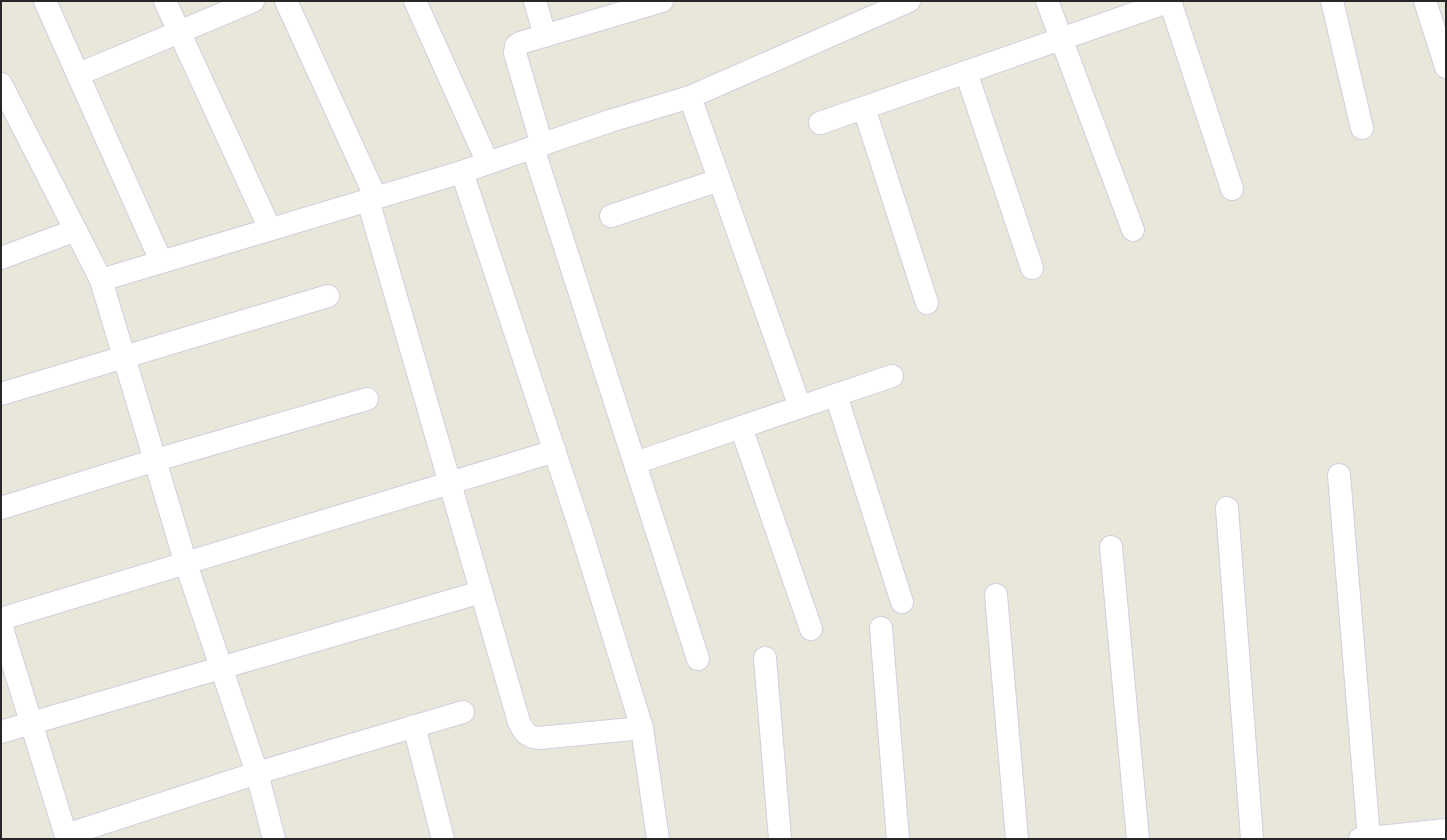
<svg xmlns="http://www.w3.org/2000/svg" width="1447" height="840" viewBox="0 0 1447 840" font-family="Barlow,sans-serif">
  <style>
    .lines { fill: none; stroke-linecap: round; stroke-linejoin: round }
    .minor-casing { stroke: #d0cfdf; stroke-width: 24 }
    .minor { stroke: #fff; stroke-width: 22 }
  </style>
  <rect width="100%" height="100%" fill="#e9e6da"/>
  <g class="lines">
    <defs>
      <g id="minor">
        <path d="M 45,1 L 161,261"/>
        <path d="M 165,1 L 270,229"/>
        <path d="M 286,1 L 376,198"/>
        <path d="M 415,1 L 488,163"/>
        <path d="M 535,1 L 545,36"/>
        <path d="M 1047,1 L 1133,230"/>
        <path d="M 1170,1 L 1232,189"/>
        <path d="M 1332,1 L 1362,128"/>
        <path d="M 1425,1 L 1446,67"/>
        <path d="M 966,72 L 1032,268"/>
        <path d="M 79,74 L 253,1"/>
        <path d="M 1,84 L 101,280 L 186,564 L 257,773 L 274,839"/>
        <path d="M 690,97 L 800,407"/>
        <path d="M 864,108 L 927,303"/>
        <path d="M 820,123 L 1170,1"/>
        <path d="M 542,145 L 515,53 L 516,46 L 520,43 L 662,1"/>
        <path d="M 533,148 L 698,659"/>
        <path d="M 462,172 L 581,531 L 642,728 L 658,839"/>
        <path d="M 368,200 L 519,722 C 524,732 527,737 539,738 L 642,728"/>
        <path d="M 611,216 L 719,180"/>
        <path d="M 1,258 L 76,230"/>
        <path d="M 101,280 L 462,172 L 610,121 L 690,97 L 909,1"/>
        <path d="M 1,394 L 328,296"/>
        <path d="M 836,395 L 902,602"/>
        <path d="M 741,427 L 811,629"/>
        <path d="M 635,463 L 892,376"/>
        <path d="M 1339,475 L 1369,838"/>
        <path d="M 1,508 L 156,460 L 367,399"/>
        <path d="M 1227,508 L 1252,839"/>
        <path d="M 1111,547 L 1138,839"/>
        <path d="M 996,595 L 1017,839"/>
        <path d="M 1,619 L 555,451"/>
        <path d="M 1,625 L 67,839"/>
        <path d="M 881,628 L 898,839"/>
        <path d="M 765,658 L 780,839"/>
        <path d="M 414,726 L 443,839"/>
        <path d="M 1,732 L 481,592"/>
        <path d="M 66,835 L 257,773 L 463,712"/>
        <path d="M 1360,839 L 1446,830"/>
      </g>
    </defs>
    <use href="#minor" class="minor-casing"/>
    <use href="#minor" class="minor"/>
  </g>
  <rect width="1447" height="840" fill="none" stroke="#272727" stroke-width="4"/>
</svg>
